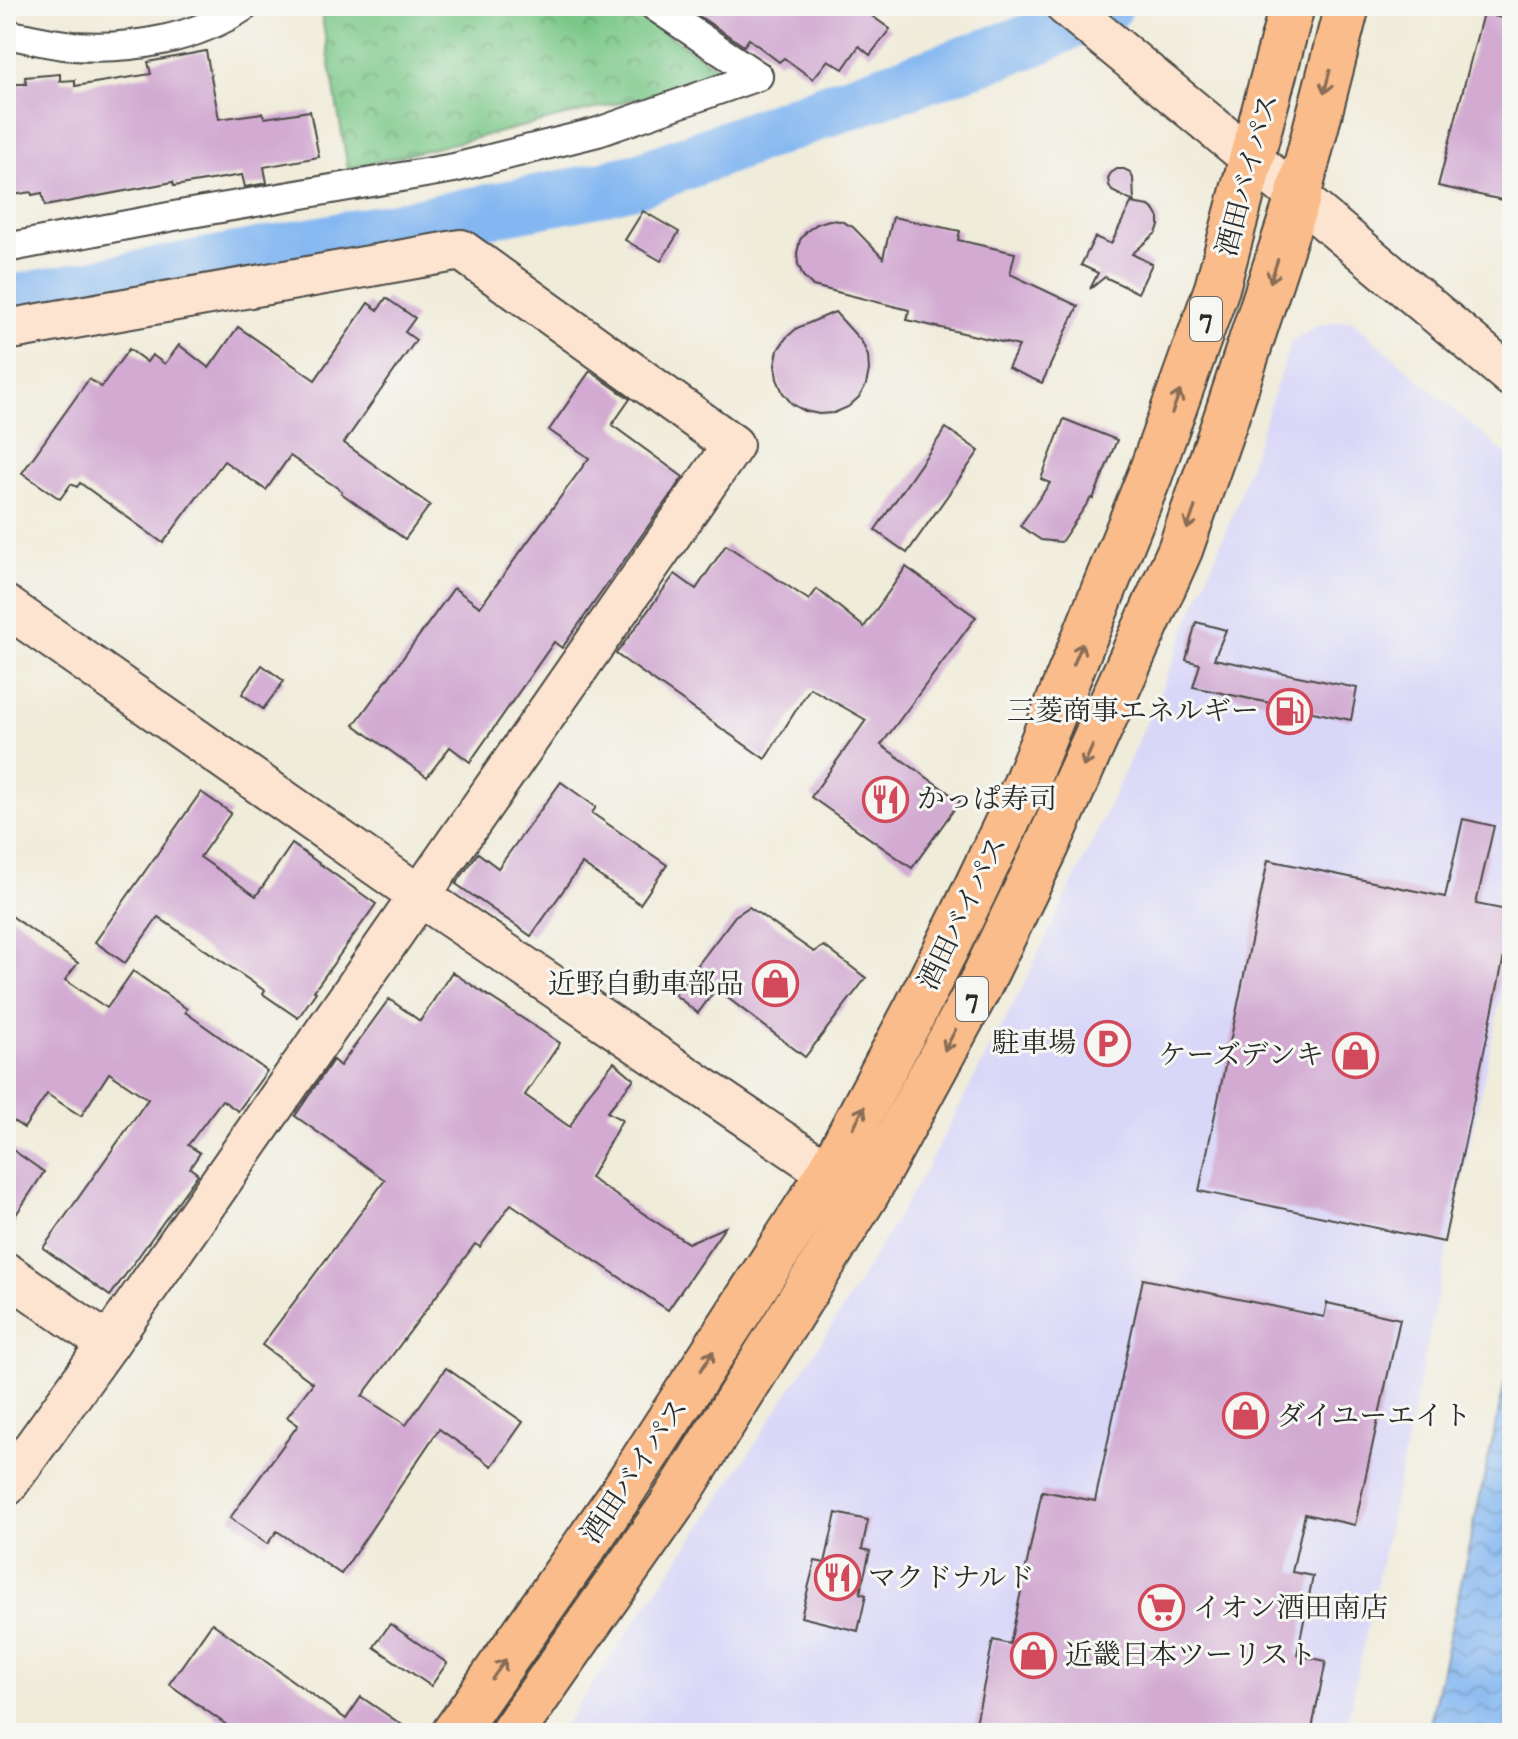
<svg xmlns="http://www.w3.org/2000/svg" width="1518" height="1739" viewBox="0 0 1518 1739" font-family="'IM FELL DW Pica','Noto Serif JP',serif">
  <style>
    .built { fill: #d9d7f8 }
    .park { fill: url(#park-crowns); stroke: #527a5a; stroke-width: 2 }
    .water { fill: url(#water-waves); stroke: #58718e; stroke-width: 2 }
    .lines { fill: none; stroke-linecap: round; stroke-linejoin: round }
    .river { stroke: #84b7f1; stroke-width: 54 }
    .building { fill: #d2aad2 }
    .street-casing { stroke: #494845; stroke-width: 32 }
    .secondary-casing { stroke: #494845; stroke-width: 44 }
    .highway-casing { stroke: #494845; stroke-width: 48 }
    .street { stroke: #fff; stroke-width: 28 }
    .secondary { stroke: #fde4d0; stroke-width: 40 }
    .highway { stroke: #f9bc8a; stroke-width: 44 }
    .oneway { stroke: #886c56 }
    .labels { text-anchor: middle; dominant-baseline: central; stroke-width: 6; stroke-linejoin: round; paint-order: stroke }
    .shield { fill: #f6f6f2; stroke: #686867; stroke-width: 2 }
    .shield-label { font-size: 26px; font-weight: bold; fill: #2b2b2b }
    .street-label { font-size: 28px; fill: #2b2b2b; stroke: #f6f6f2 }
    .poi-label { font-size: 28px; fill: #2b2b2b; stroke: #f6f6f2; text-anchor: start }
  </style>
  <defs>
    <pattern id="park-crowns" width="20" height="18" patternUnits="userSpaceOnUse" patternTransform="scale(2)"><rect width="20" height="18" fill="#7ac888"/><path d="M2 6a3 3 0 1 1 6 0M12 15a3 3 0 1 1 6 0" fill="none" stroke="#64a36f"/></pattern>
    <pattern id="water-waves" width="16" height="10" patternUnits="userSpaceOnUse" patternTransform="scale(2)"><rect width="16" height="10" fill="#84b7f1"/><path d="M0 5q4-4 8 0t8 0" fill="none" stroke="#6c95c3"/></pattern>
  </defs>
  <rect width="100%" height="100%" fill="#f6f6f2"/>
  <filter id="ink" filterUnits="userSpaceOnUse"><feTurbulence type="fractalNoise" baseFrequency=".0125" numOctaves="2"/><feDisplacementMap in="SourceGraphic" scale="16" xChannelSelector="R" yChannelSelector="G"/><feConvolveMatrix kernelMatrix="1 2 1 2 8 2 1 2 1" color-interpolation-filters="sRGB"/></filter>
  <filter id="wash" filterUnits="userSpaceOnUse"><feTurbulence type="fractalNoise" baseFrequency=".006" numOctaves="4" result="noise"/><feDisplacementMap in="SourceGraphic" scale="32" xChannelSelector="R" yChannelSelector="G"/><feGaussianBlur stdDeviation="1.8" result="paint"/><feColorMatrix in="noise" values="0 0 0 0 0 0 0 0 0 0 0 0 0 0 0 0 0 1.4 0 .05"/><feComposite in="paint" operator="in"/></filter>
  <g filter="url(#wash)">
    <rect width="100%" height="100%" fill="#f0ecda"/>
    <path class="built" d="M 1351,320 L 1512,460 L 1512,945 L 1345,1733 L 559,1733 L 718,1501 L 847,1302 L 927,1167 L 1021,990 L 1096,834 L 1159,695 L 1234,511 L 1291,342 L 1319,325 Z"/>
    <path class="park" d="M 320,6 L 625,6 L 730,76 L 348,169 Z"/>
    <path class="water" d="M 1512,1351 L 1512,1700 L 1505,1733 L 1428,1733 Z"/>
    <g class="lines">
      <path class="river" d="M 6,303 L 588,192 L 638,180 L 833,108 L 1032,40 L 1106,6"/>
    </g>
    <g id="blocks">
      <g class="building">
        <path d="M 684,6 L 858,6 L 890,29 L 870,55 L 859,46 L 843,69 L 828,60 L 813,79 L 784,58 L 779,62 L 749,39 L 744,46 Z"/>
        <path d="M 1483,13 L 1512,21 L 1512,202 L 1438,186 Z"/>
        <path d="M 206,51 L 219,119 L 262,113 L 265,118 L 310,111 L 319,157 L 264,167 L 267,183 L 245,187 L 242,175 L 174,186 L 173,182 L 45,206 L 42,193 L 32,195 L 31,192 L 6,196 L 6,84 L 26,84 L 25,77 L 60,74 L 60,81 L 75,80 L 75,86 L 151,74 L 148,62 Z"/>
        <path d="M 1117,169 L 1124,169 L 1130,172 L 1133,178 L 1134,202 L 1112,191 L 1109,185 L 1108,178 L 1111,173 Z"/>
        <path d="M 1131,203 L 1149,206 L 1155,211 L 1159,218 L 1159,226 L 1156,233 L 1132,254 L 1152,264 L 1138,293 L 1105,277 L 1090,289 L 1098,273 L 1081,265 L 1095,237 L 1111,244 Z"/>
        <path d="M 643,211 L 679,232 L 661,261 L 625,240 Z"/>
        <path d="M 893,217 L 960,231 L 958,240 L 1015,253 L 1010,274 L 1078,306 L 1042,383 L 1008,368 L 1019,346 L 907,320 L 909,310 L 813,286 L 803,276 L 798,264 L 797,253 L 800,240 L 807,231 L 817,224 L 829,220 L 841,221 L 853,227 L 883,258 Z"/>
        <path d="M 386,298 L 415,318 L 405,332 L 416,340 L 344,443 L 430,505 L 405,539 L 341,493 L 342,491 L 290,456 L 266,490 L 224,461 L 163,543 L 80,483 L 77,487 L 71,484 L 60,499 L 22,473 L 89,379 L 101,387 L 129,349 L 147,362 L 152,355 L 165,364 L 179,345 L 209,368 L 238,327 L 315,380 L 368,303 L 378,310 Z"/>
        <path d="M 835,312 L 862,342 L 868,356 L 869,370 L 866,385 L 859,397 L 848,407 L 834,413 L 819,414 L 805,411 L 792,404 L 783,393 L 777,379 L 775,365 L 778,350 L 786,338 L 797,328 Z"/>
        <path d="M 590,371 L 630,399 L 612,425 L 683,477 L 562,648 L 554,642 L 470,762 L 450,747 L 427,777 L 354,725 L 454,588 L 480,607 L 589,458 L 549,430 Z"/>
        <path d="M 1064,419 L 1117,440 L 1093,499 L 1091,498 L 1061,542 L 1041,540 L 1020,526 L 1050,483 L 1041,479 Z"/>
        <path d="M 946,428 L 979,451 L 907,553 L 875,530 Z"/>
        <path d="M 726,545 L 809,600 L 817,589 L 864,627 L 906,567 L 976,617 L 881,745 L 960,801 L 912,868 L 811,797 L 866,720 L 810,688 L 765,759 L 616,654 L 675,574 L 696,589 Z"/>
        <path d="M 1196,622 L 1226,630 L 1214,659 L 1357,688 L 1351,720 L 1193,687 L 1200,664 L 1186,660 Z"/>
        <path d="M 262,665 L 284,681 L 263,709 L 242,694 Z"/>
        <path d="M 561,782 L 596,807 L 592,813 L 667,865 L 640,904 L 582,864 L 531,936 L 456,884 L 478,853 L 498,868 Z"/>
        <path d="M 201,792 L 231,813 L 200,857 L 256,896 L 292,844 L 376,904 L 314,991 L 316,992 L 298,1018 L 263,994 L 265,991 L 158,917 L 125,963 L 95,942 Z"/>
        <path d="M 1463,819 L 1494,826 L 1476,904 L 1512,911 L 1512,918 L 1444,1242 L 1199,1191 L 1268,860 L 1445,897 Z"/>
        <path d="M 749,907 L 814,952 L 824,946 L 866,978 L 805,1057 L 716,989 L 698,1013 L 675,995 L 735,916 Z"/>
        <path d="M 6,912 L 78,963 L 65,980 L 107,1008 L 133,971 L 187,1009 L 185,1012 L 267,1071 L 238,1111 L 222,1100 L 188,1145 L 200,1153 L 190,1168 L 198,1174 L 110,1296 L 43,1248 L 148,1099 L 109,1073 L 81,1116 L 47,1094 L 24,1128 L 6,1116 Z"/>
        <path d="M 452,972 L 560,1043 L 525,1095 L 570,1127 L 586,1097 L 614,1062 L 634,1079 L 607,1112 L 622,1120 L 590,1178 L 688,1243 L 725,1227 L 668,1310 L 511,1204 L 480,1247 L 475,1244 L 362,1396 L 406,1425 L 446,1368 L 523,1422 L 492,1466 L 439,1429 L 341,1574 L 277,1531 L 267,1544 L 230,1518 L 298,1425 L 287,1417 L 313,1383 L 262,1345 L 385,1180 L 295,1116 L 333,1060 L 340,1066 L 389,999 L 420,1021 Z"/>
        <path d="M 6,1145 L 44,1172 L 6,1230 Z"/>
        <path d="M 1143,1279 L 1324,1317 L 1327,1303 L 1400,1319 L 1355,1525 L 1305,1514 L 1292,1572 L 1313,1576 L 1297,1655 L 1326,1661 L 1311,1733 L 974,1733 L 993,1640 L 1010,1644 L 1042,1491 L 1095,1501 Z"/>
        <path d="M 836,1513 L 868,1520 L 862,1549 L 870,1551 L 860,1593 L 866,1595 L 858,1631 L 801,1617 L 815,1561 L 825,1563 Z"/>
        <path d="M 212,1623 L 346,1719 L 361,1697 L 414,1733 L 238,1733 L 169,1684 Z"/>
        <path d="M 390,1624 L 447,1663 L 431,1686 L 374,1647 Z"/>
      </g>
    </g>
  </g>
  <g filter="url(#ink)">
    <use href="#blocks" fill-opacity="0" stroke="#494845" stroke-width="2"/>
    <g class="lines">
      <defs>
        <g id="street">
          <path d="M 654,6 L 758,76"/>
          <path d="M 6,34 C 28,38 51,44 73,46 C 133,50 195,39 245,6"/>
          <path d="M 6,248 L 174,216 L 454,168 L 598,132 L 758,76"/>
        </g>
        <g id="secondary">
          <path d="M 1066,6 L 1298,197 L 1512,377"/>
          <path d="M 6,330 L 461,250 L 733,445 L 108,1344 L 6,1486"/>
          <path d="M 6,606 L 420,896 L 829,1173"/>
          <path d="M 6,1273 L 108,1344"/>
        </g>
        <g id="highway">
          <path d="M 454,1733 L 621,1494 L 829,1173 L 917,1007 L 962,917 L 1025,785 L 1150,475 L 1217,288 L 1292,6"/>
          <path d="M 512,1733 L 671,1506 L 867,1193 L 979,987 L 1047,846 L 1180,550 L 1226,418 L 1298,197 L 1347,6"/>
        </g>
      </defs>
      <use href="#street" class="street-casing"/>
      <use href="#secondary" class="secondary-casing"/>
      <use href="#highway" class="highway-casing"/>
      <use href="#street" class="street"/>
      <use href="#secondary" class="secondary"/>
      <use href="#highway" class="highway"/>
    </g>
    <defs><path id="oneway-shaft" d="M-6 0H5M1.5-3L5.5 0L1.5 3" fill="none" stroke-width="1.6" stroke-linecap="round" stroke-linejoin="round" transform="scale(2)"/></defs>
    <g class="oneway">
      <use href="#oneway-shaft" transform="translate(1327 82) rotate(104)"/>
      <use href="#oneway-shaft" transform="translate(1274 271) rotate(108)"/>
      <use href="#oneway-shaft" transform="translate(1176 402) rotate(-70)"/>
      <use href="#oneway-shaft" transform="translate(1191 518) rotate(109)"/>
      <use href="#oneway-shaft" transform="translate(1078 654) rotate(-68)"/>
      <use href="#oneway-shaft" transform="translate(1088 756) rotate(114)"/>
      <use href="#oneway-shaft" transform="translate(950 1040) rotate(118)"/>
      <use href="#oneway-shaft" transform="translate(859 1117) rotate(-62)"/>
      <use href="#oneway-shaft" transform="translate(707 1361) rotate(-57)"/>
      <use href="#oneway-shaft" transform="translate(499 1669) rotate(-55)"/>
    </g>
  </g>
  <defs>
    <symbol id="fuel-ring" viewBox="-11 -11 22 22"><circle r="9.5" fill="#f6f6f2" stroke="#d1495b" stroke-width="1.5"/><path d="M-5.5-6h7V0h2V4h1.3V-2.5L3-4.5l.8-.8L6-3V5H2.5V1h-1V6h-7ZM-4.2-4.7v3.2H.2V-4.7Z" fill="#d1495b"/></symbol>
    <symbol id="restaurant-ring" viewBox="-11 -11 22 22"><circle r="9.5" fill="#f6f6f2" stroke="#d1495b" stroke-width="1.5"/><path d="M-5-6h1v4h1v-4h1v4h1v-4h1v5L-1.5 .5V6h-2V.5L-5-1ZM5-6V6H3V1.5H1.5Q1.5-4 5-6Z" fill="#d1495b"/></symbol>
    <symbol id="shop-ring" viewBox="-11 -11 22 22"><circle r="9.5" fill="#f6f6f2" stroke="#d1495b" stroke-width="1.5"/><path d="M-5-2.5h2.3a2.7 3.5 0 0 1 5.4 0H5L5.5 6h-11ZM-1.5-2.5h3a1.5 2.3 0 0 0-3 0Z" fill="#d1495b"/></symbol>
    <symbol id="parking-ring" viewBox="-11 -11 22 22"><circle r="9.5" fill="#f6f6f2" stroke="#d1495b" stroke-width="1.5"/><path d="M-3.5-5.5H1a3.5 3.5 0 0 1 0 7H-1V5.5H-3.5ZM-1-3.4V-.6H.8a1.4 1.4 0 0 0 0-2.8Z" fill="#d1495b"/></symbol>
    <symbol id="supermarket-ring" viewBox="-11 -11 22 22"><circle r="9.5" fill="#f6f6f2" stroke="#d1495b" stroke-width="1.5"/><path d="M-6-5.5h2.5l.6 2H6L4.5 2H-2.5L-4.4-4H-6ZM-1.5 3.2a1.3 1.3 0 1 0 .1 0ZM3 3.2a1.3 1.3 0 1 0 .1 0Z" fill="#d1495b"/></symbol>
  </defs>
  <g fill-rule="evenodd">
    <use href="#fuel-ring" x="1264" y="686" width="51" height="51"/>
    <use href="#restaurant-ring" x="860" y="774" width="51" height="51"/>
    <use href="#shop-ring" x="750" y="958" width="51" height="51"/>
    <use href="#parking-ring" x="1082" y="1018" width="51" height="51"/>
    <use href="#shop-ring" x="1330" y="1030" width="51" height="51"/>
    <use href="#shop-ring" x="1220" y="1390" width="51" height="51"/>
    <use href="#restaurant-ring" x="812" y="1552" width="51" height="51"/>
    <use href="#supermarket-ring" x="1136" y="1582" width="51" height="51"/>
    <use href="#shop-ring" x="1008" y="1630" width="51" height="51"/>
  </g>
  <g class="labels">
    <g class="shield">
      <rect x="1190" y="297" width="32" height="44" rx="6"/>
      <rect x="956" y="977" width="32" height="44" rx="6"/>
    </g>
    <g class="shield-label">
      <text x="1206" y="319">7</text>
      <text x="972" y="999">7</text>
    </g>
    <g class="street-label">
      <text transform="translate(1248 175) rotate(-75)">酒田バイパス</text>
      <text transform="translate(963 913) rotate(-64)">酒田バイパス</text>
      <text transform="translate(635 1471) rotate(-56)">酒田バイパス</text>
    </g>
    <g class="poi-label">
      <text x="1259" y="711" text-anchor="end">三菱商事エネルギー</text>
      <text x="917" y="799">かっぱ寿司</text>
      <text x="744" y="984" text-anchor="end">近野自動車部品</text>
      <text x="1076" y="1043" text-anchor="end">駐車場</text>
      <text x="1324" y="1055" text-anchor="end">ケーズデンキ</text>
      <text x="1277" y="1416">ダイユーエイト</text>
      <text x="868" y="1578">マクドナルド</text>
      <text x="1193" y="1608">イオン酒田南店</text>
      <text x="1065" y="1655">近畿日本ツーリスト</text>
    </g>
  </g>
  <rect width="1518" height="1739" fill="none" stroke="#f6f6f2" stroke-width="32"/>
</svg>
